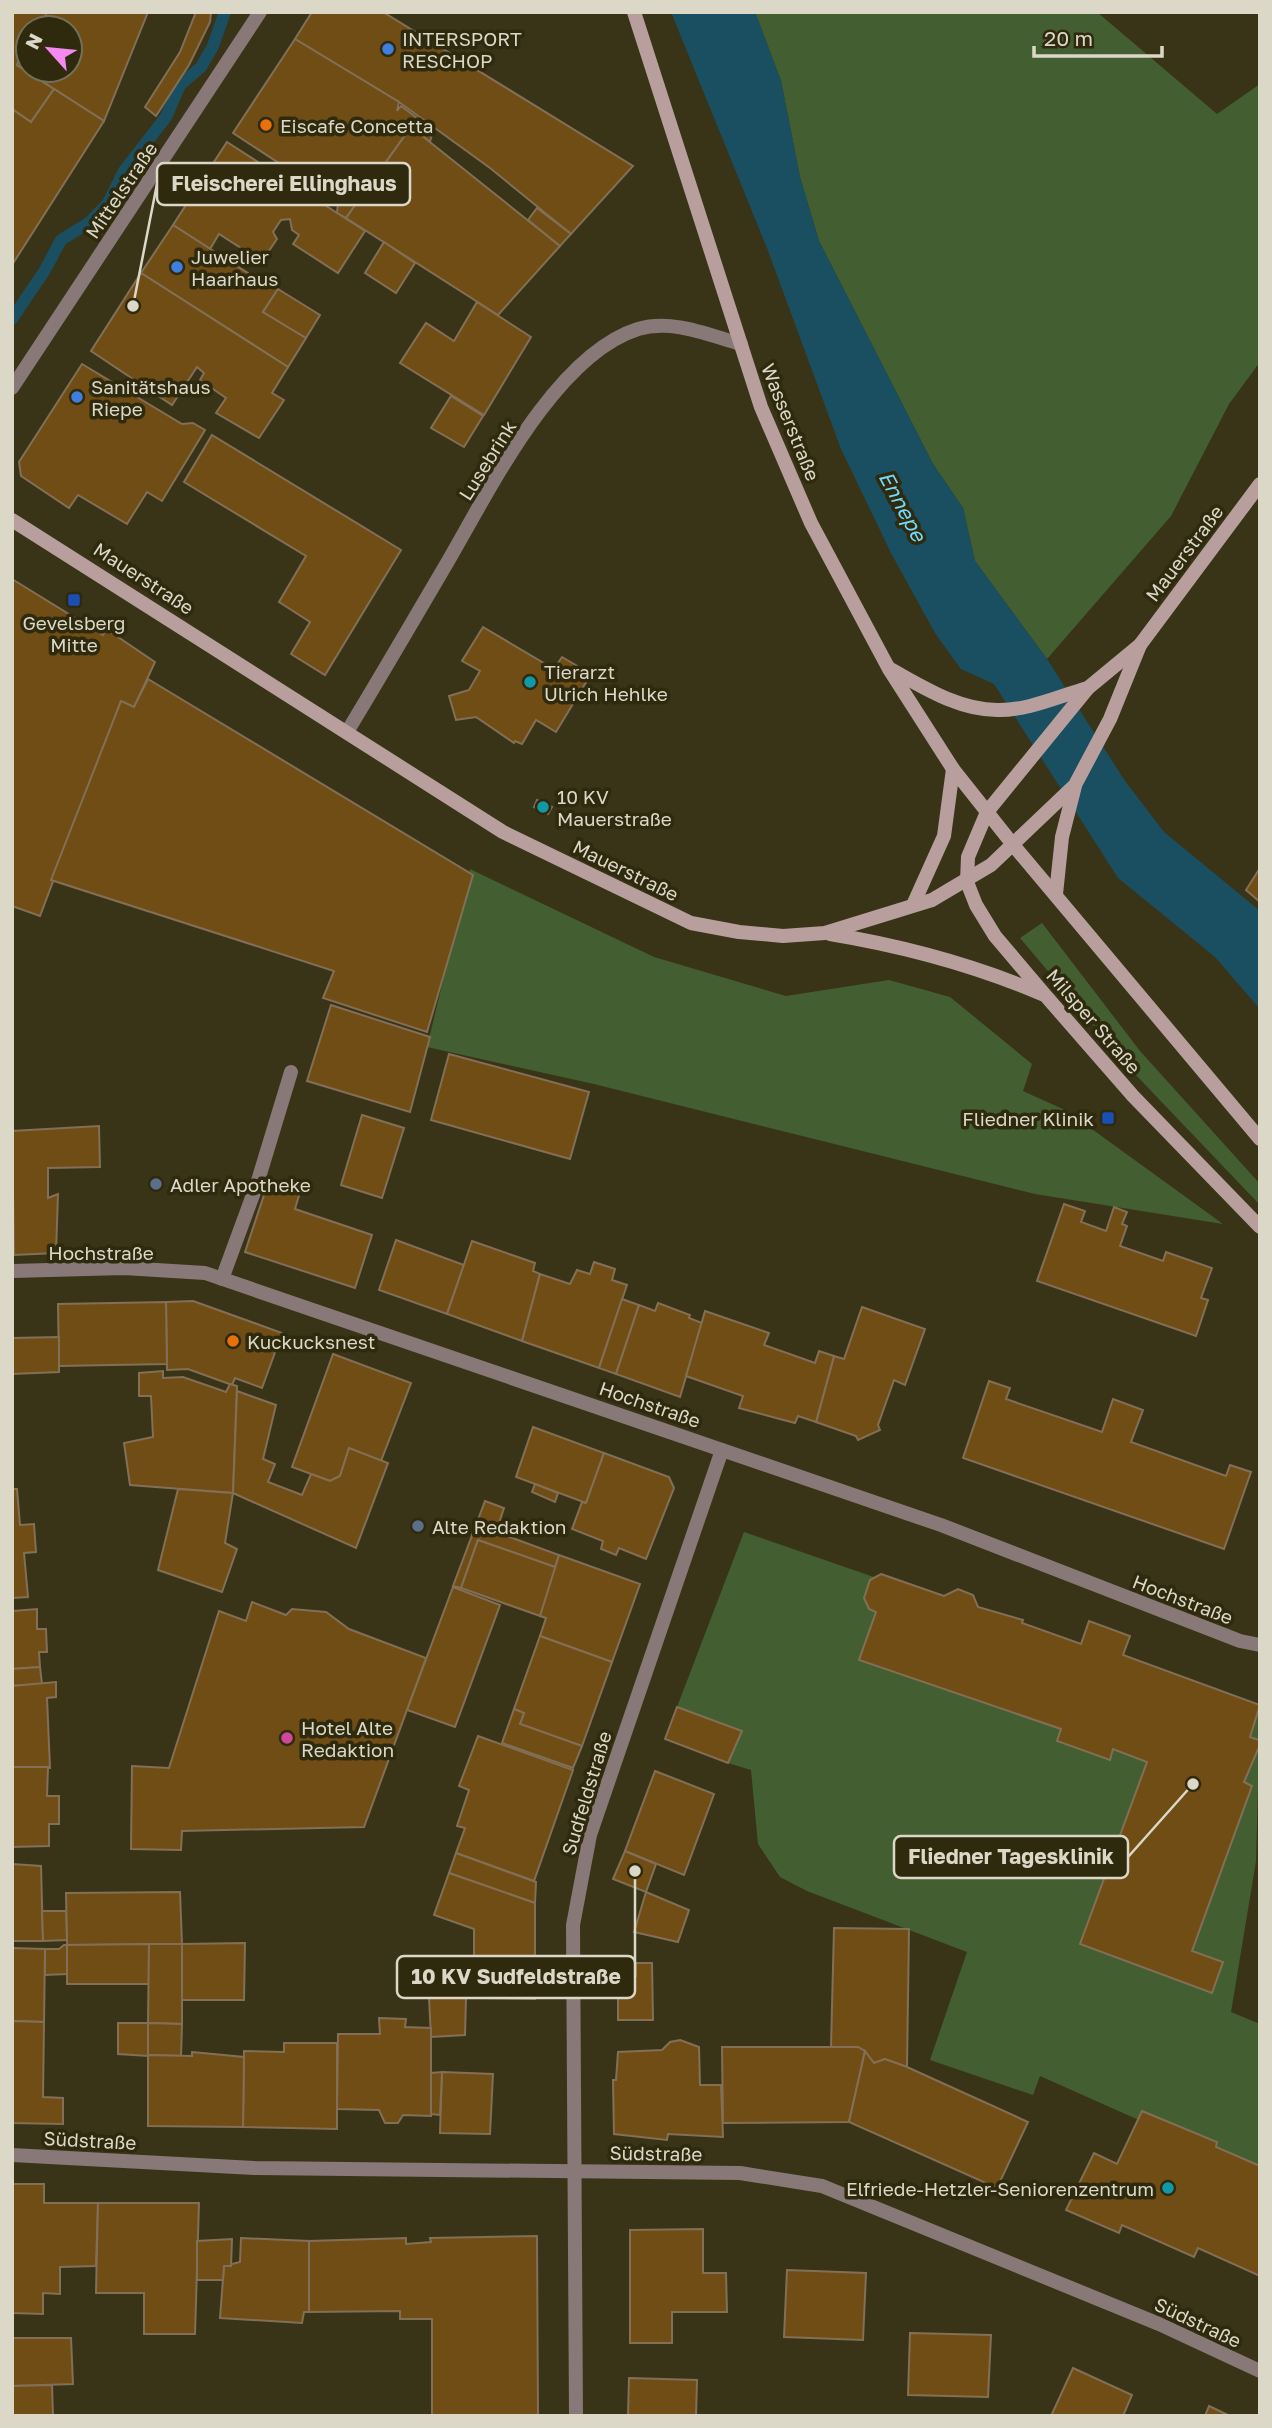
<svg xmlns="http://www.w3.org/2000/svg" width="1272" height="2428" viewBox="0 0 1272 2428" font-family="'Golos Text',sans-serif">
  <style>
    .green { fill: #435f32 }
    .water { fill: #1a4f61 }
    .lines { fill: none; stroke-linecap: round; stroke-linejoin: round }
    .stream { stroke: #1a4f61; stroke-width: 12 }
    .building { fill: #714d16; stroke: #826f56; stroke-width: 2 }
    .service { stroke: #887877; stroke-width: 14 }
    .pedestrian { stroke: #887877; stroke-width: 14 }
    .minor { stroke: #887877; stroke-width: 14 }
    .secondary { stroke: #b89f9d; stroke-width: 14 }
    .shop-dot { fill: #3f7fe0; stroke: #2f2a0e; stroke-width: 2.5 }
    .food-dot { fill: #e8710a; stroke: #2f2a0e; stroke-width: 2.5 }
    .transit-dot { fill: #1a4fb4; stroke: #2f2a0e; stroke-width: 2.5 }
    .culture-dot { fill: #0f9aa8; stroke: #2f2a0e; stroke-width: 2.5 }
    .service-dot { fill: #5c6f8a; stroke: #2f2a0e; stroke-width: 2.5 }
    .hotel-dot { fill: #d1479c; stroke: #2f2a0e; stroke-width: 2.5 }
    .labels { text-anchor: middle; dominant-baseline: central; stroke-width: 7; stroke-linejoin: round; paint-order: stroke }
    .poi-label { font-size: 19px; fill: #dbd8c8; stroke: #2f2a0e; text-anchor: start }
    .street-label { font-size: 19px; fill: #dbd8c8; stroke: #2f2a0e }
    .water-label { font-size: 21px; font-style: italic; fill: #73d8fd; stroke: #2f2a0e }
    .leader { fill: none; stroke: #dbd8c8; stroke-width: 2.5 }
    .callout-dot { fill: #dbd8c8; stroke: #2f2a0e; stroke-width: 2.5 }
    .callout { fill: #2f2a0e; stroke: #dbd8c8; stroke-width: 2.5 }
    .callout-label { font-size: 21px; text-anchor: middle; font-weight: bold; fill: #dbd8c8 }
  </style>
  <rect width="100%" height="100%" fill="#393418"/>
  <g class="green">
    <path d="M 755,12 L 1097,12 L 1217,114 L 1260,84 L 1260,362 L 1229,404 L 1171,516 L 1047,659 L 975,561 L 963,508 L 933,464 L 819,241 L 800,177 L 781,81 Z"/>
    <path d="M 470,869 L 654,957 L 786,996 L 889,980 L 950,997 L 1032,1064 L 1023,1091 L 1067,1111 L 1223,1224 L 1035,1194 L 594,1084 L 427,1047 Z"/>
    <path d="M 1042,923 L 1140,1051 L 1260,1184 L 1260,1205 L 1134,1073 L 1020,938 Z"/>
    <path d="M 744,1532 L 1260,1711 L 1256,1861 L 1231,2012 L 1260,2024 L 1260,2174 L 1040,2076 L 1033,2095 L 930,2060 L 967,1952 L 807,1891 L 780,1877 L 758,1844 L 751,1770 L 728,1763 L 742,1731 L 677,1707 Z"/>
  </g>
  <path class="water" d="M 671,12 L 755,12 L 781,81 L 800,177 L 819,241 L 933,464 L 963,508 L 975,561 L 1047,659 L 1125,781 L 1164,832 L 1260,911 L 1260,1009 L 1215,957 L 1118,878 L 994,684 L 961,669 L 935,633 L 892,555 L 841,449 L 767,248 Z"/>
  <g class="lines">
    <path class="stream" d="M 12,319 L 45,270 L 61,240 L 90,222 L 108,203 L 124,171 L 166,117 L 180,85 L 201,67 L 213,46 L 225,12"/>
  </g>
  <g class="building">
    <path d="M 12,12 L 47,12 L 41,28 L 28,28 L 28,37 L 17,65 L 54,89 L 31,122 L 12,109 Z"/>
    <path d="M 47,12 L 148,12 L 104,121 L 17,65 L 28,37 L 28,70 L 70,70 L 70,28 L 41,28 Z"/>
    <path d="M 196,12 L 211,12 L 210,22 L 189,65 L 156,116 L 145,107 L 180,52 Z"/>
    <path d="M 312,12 L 383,12 L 633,166 L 571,234 L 490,168 L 399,102 L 295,39 Z"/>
    <path d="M 295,39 L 399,102 L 397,111 L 401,106 L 433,130 L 430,142 L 411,127 L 346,218 L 337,213 L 338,202 L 233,133 Z"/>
    <path d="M 54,89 L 104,121 L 12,265 L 12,109 L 31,122 Z"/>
    <path d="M 411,127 L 560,246 L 498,315 L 346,218 Z"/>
    <path d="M 227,142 L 365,231 L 338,273 L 293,244 L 299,235 L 292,230 L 290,219 L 281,220 L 273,232 L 277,239 L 264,258 L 258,259 L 219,234 L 210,249 L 173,225 Z"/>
    <path d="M 537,208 L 571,234 L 560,246 L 528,220 Z"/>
    <path d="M 173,225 L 265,284 L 266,281 L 278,289 L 263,312 L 306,338 L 288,367 L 141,273 Z"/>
    <path d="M 384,242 L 415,263 L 396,293 L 365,273 Z"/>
    <path d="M 141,273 L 288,367 L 272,393 L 284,400 L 259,438 L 216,413 L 226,398 L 200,380 L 204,373 L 197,367 L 172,405 L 91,351 Z"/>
    <path d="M 278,289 L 320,315 L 306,338 L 263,312 Z"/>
    <path d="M 477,302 L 531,337 L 484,415 L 400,363 L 426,323 L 454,341 Z"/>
    <path d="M 82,364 L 182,424 L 193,423 L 205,430 L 162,501 L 147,492 L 127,524 L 78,495 L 69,508 L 21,476 L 19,462 Z"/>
    <path d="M 451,396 L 483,416 L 464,447 L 431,428 Z"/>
    <path d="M 212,435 L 401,550 L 325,675 L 291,654 L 310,622 L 279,602 L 306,556 L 184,482 Z"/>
    <path d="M 12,579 L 103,635 L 106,629 L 155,662 L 134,707 L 121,701 L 40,916 L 12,906 Z"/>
    <path d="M 483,627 L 554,669 L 562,657 L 591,674 L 556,732 L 536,720 L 522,744 L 515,741 L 514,743 L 476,717 L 456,720 L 449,696 L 469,690 L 480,671 L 462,661 Z"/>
    <path d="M 148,679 L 473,875 L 427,1032 L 323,998 L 334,971 L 51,880 L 121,701 L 134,707 Z"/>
    <path d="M 537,800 L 552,807 L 548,814 L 534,807 Z"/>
    <path d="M 1260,868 L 1260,902 L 1246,890 Z"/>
    <path d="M 331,1005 L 430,1037 L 410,1112 L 307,1081 Z"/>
    <path d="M 449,1054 L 589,1092 L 570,1159 L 431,1120 Z"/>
    <path d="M 362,1115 L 404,1128 L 382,1198 L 341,1185 Z"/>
    <path d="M 99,1126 L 100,1167 L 48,1168 L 48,1198 L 58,1194 L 56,1253 L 14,1255 L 12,1131 Z"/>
    <path d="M 268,1183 L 300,1192 L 295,1209 L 372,1235 L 355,1288 L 245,1252 Z"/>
    <path d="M 1064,1204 L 1085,1211 L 1081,1222 L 1106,1231 L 1114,1207 L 1127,1212 L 1122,1224 L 1127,1226 L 1120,1246 L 1163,1261 L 1166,1252 L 1212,1268 L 1201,1298 L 1208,1300 L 1196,1336 L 1037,1281 Z"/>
    <path d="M 396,1240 L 464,1265 L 447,1314 L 379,1290 Z"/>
    <path d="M 472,1241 L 535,1263 L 533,1271 L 540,1274 L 522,1341 L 447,1314 Z"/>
    <path d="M 594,1262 L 615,1269 L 612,1280 L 627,1285 L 599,1368 L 522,1341 L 540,1274 L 570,1284 L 577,1270 L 590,1274 Z"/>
    <path d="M 622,1299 L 639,1305 L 616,1374 L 599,1368 Z"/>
    <path d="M 193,1301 L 282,1333 L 262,1388 L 235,1378 L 232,1385 L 188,1369 L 167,1370 L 166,1302 Z"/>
    <path d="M 166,1302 L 167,1364 L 59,1366 L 58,1304 Z"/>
    <path d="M 658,1303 L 690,1315 L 689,1318 L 702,1323 L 680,1397 L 616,1374 L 639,1305 L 655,1311 Z"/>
    <path d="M 862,1307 L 925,1329 L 905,1385 L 894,1380 L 878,1425 L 880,1430 L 858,1440 L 856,1436 L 816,1422 L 834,1356 L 844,1359 Z"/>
    <path d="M 705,1311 L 769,1333 L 764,1345 L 815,1363 L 819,1351 L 834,1356 L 816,1422 L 798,1416 L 795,1423 L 739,1408 L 743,1396 L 686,1376 Z"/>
    <path d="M 59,1337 L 59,1372 L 12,1374 L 12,1338 Z"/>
    <path d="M 333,1354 L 411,1383 L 381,1461 L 349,1448 L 340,1476 L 330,1481 L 292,1467 Z"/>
    <path d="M 163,1371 L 163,1378 L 183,1377 L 226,1392 L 230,1384 L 237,1386 L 233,1493 L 130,1485 L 124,1443 L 153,1437 L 151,1396 L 139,1396 L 139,1373 Z"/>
    <path d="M 989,1381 L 1010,1388 L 1006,1399 L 1102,1432 L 1113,1399 L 1143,1410 L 1131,1442 L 1226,1476 L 1230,1465 L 1251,1472 L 1224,1549 L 963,1458 Z"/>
    <path d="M 237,1391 L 276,1405 L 263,1459 L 275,1464 L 268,1482 L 302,1495 L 311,1474 L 330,1481 L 340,1476 L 349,1448 L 388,1463 L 356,1548 L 233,1493 Z"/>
    <path d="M 533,1427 L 604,1453 L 586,1503 L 516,1477 Z"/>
    <path d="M 604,1453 L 669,1477 L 674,1488 L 646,1559 L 619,1548 L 616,1555 L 601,1549 L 603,1541 L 572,1529 L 582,1502 L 586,1503 Z"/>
    <path d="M 535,1484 L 558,1493 L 555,1502 L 532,1492 Z"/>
    <path d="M 12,1489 L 17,1489 L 20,1525 L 34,1524 L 36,1552 L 24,1553 L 28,1597 L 12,1598 Z"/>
    <path d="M 178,1489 L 233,1493 L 225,1543 L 237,1549 L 222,1592 L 158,1570 Z"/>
    <path d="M 485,1501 L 504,1508 L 496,1532 L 559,1555 L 555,1567 L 478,1540 L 461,1588 L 453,1586 Z"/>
    <path d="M 478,1540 L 558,1568 L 540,1616 L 461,1588 Z"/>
    <path d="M 559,1555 L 640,1584 L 612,1662 L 540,1636 L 546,1618 L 540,1616 Z"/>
    <path d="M 881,1574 L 944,1596 L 958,1589 L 973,1595 L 978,1607 L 1023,1620 L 1022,1623 L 1081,1644 L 1089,1621 L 1130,1636 L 1123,1655 L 1260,1705 L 1250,1737 L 1259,1740 L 1259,1747 L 1244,1782 L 1252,1786 L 1192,1951 L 1223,1962 L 1212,1993 L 1080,1944 L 1147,1762 L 1113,1749 L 1110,1760 L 1057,1741 L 1061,1729 L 859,1660 L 876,1612 L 869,1609 L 864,1598 L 870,1580 Z"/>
    <path d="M 453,1587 L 500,1605 L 455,1727 L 407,1710 Z"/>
    <path d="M 252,1602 L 286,1615 L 292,1609 L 326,1612 L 349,1629 L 426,1658 L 364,1827 L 182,1831 L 181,1850 L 131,1849 L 132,1766 L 169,1768 L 219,1611 L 246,1621 Z"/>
    <path d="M 12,1604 L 13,1611 L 37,1609 L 37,1629 L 46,1629 L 47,1652 L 39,1652 L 40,1667 L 12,1669 Z"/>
    <path d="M 540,1636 L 612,1662 L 582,1746 L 520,1724 L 524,1713 L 514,1709 Z"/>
    <path d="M 40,1667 L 42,1684 L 12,1686 L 12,1669 Z"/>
    <path d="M 56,1682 L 56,1697 L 47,1698 L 50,1768 L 12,1767 L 12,1686 Z"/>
    <path d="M 677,1707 L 742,1731 L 728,1763 L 665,1739 Z"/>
    <path d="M 514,1709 L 524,1713 L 520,1724 L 582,1746 L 573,1768 L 502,1743 Z"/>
    <path d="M 478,1736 L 573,1770 L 534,1881 L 456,1853 L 465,1828 L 457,1826 L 469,1790 L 459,1786 Z"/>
    <path d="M 12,1767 L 48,1767 L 47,1796 L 59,1796 L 59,1824 L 49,1824 L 49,1846 L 12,1847 Z"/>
    <path d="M 655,1771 L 714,1794 L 684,1875 L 625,1851 Z"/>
    <path d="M 625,1851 L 656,1864 L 646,1892 L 613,1879 Z"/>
    <path d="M 456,1853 L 536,1882 L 535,1903 L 449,1873 Z"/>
    <path d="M 12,1864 L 41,1866 L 43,1941 L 12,1941 Z"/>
    <path d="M 449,1873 L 535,1903 L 535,1999 L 474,1998 L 474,1929 L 434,1915 Z"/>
    <path d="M 180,1892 L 182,1944 L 67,1945 L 66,1893 Z"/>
    <path d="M 646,1892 L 689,1910 L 678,1942 L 634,1932 Z"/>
    <path d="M 42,1911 L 66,1911 L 67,1940 L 43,1941 Z"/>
    <path d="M 834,1928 L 909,1929 L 907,2067 L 885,2059 L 874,2063 L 858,2047 L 831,2047 Z"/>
    <path d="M 245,1943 L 244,2000 L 182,2000 L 182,1944 Z"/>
    <path d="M 149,1944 L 149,1984 L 67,1984 L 67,1945 Z"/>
    <path d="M 149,1944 L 182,1944 L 182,2024 L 148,2023 Z"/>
    <path d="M 64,1945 L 67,1945 L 67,1974 L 45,1975 L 45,1949 L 59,1949 Z"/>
    <path d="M 12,1948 L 45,1949 L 44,2022 L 12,2021 Z"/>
    <path d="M 618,1963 L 652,1963 L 653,2020 L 618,2020 Z"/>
    <path d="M 429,1998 L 466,1998 L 465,2035 L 431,2037 Z"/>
    <path d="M 379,2018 L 406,2019 L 405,2027 L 431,2028 L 431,2116 L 403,2115 L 398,2123 L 385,2123 L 379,2110 L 337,2109 L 338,2034 L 380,2034 Z"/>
    <path d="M 12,2021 L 44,2022 L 43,2097 L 63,2098 L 63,2124 L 12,2123 Z"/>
    <path d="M 118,2023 L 148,2023 L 148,2056 L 118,2054 Z"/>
    <path d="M 148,2023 L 182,2024 L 181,2056 L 148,2055 Z"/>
    <path d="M 680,2040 L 699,2047 L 700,2085 L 721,2085 L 723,2137 L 668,2134 L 667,2140 L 614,2134 L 613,2080 L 616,2080 L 618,2052 L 662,2050 L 670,2042 Z"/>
    <path d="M 284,2043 L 337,2043 L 337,2129 L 243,2127 L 244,2051 L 284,2052 Z"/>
    <path d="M 722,2047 L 858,2047 L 865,2051 L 849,2122 L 723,2123 Z"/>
    <path d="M 865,2051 L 874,2063 L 885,2059 L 907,2067 L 1028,2122 L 997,2188 L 849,2122 Z"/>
    <path d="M 192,2052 L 244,2057 L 243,2127 L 148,2126 L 148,2055 L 192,2056 Z"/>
    <path d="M 442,2072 L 493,2074 L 490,2134 L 440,2133 Z"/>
    <path d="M 442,2072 L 440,2115 L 431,2114 L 431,2073 Z"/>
    <path d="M 1142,2111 L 1217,2142 L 1216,2147 L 1260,2166 L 1260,2276 L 1198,2248 L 1194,2257 L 1122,2225 L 1119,2233 L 1066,2210 L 1094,2153 L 1117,2164 Z"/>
    <path d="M 12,2184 L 44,2184 L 44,2203 L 98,2203 L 96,2266 L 60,2267 L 60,2294 L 43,2293 L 43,2314 L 12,2313 Z"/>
    <path d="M 98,2203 L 199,2203 L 195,2334 L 144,2334 L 144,2293 L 96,2293 Z"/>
    <path d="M 703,2229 L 703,2273 L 726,2273 L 727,2312 L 672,2312 L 672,2343 L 630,2343 L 630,2230 Z"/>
    <path d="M 537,2236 L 538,2416 L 432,2416 L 432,2319 L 400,2319 L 400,2311 L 309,2312 L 309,2241 L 406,2238 L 406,2244 L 431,2242 L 430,2238 Z"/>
    <path d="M 241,2238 L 309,2241 L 309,2312 L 304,2312 L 302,2323 L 220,2318 L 224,2266 L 240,2262 Z"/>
    <path d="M 232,2239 L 231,2266 L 224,2266 L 223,2280 L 197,2280 L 197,2241 Z"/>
    <path d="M 787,2270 L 866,2273 L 863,2340 L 784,2337 Z"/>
    <path d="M 910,2333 L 991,2335 L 988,2397 L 908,2395 Z"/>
    <path d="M 12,2338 L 71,2338 L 73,2384 L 12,2386 Z"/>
    <path d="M 1073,2368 L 1132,2395 L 1123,2416 L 1051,2416 Z"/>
    <path d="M 629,2378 L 697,2380 L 696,2416 L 628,2416 Z"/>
    <path d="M 52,2385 L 53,2416 L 12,2416 L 12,2386 Z"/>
    <path d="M 1209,2406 L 1230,2416 L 1205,2416 Z"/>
  </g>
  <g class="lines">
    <path class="service" d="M 222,1279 L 257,1184 L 291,1072"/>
    <path class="pedestrian" d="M 12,388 L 260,12"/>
    <g class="minor">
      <path d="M 347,732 C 381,676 414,619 447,563 C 489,491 555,355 638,329 C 673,319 708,335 741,344"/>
      <path d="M 12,1271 L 124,1268 L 205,1273 L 941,1525 L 1240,1641 L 1260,1645"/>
      <path d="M 12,2155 L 254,2168 L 740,2173 L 822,2186 L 1159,2324 L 1260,2371"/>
      <path d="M 576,2416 L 573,1925 L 590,1835 L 722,1450"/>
    </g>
    <g class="secondary">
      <path d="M 634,12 L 761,407 L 811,523 L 889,669 L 953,769 L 1014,846 L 1260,1139"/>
      <path d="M 1260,484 L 1140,645 L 1088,688 L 987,812 L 968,857 L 967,882 L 976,905 L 995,936 L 1045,995 L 1133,1096 L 1260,1227"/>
      <path d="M 12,520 L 503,832 L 691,923 L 739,932 L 783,936 L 825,933 L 932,900 L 991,865 L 1075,785 L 1110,719 L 1140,645"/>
      <path d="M 890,669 C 923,687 958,710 997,710 C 1027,711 1059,696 1088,688"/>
      <path d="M 1056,894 L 1062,837 L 1075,786"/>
      <path d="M 913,905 L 944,836 L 953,769"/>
      <path d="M 830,934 C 903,946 974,965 1042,994"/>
    </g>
  </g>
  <g class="shop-dot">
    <circle cx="388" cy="49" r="7"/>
    <circle cx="177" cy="267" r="7"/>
    <circle cx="77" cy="397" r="7"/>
  </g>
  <g class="food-dot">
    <circle cx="266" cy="125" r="7"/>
    <circle cx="233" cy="1341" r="7"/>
  </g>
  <g class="transit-dot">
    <rect x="67" y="593" width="14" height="14" rx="3.5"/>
    <rect x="1101" y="1111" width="14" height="14" rx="3.5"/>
  </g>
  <g class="culture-dot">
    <circle cx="530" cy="682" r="7"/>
    <circle cx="543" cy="807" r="7"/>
    <circle cx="1168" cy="2188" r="7"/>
  </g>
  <g class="service-dot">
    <circle cx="156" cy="1184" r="7"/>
    <circle cx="418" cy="1526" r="7"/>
  </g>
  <circle class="hotel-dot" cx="287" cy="1738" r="7"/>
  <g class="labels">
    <g class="poi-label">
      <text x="402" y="38">INTERSPORT<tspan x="402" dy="22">RESCHOP</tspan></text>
      <text x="280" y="125">Eiscafe Concetta</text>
      <text x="191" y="256">Juwelier<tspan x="191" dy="22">Haarhaus</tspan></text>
      <text x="91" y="386">Sanitätshaus<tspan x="91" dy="22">Riepe</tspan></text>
      <text x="74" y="622" text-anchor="middle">Gevelsberg<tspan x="74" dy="22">Mitte</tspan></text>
      <text x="544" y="671">Tierarzt<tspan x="544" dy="22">Ulrich Hehlke</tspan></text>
      <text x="557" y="796">10 KV<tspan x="557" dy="22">Mauerstraße</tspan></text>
      <text x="1094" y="1118" text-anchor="end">Fliedner Klinik</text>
      <text x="170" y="1184">Adler Apotheke</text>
      <text x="247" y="1341">Kuckucksnest</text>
      <text x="432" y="1526">Alte Redaktion</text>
      <text x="301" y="1727">Hotel Alte<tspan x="301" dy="22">Redaktion</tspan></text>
      <text x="1154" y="2188" text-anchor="end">Elfriede-Hetzler-Seniorenzentrum</text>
    </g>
    <g class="street-label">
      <text transform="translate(121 190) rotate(-56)">Mittelstraße</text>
      <text transform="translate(791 422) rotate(68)">Wasserstraße</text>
      <text transform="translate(487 460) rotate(-58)">Lusebrink</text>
      <text transform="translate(1184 553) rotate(-53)">Mauerstraße</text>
      <text transform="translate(144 578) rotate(33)">Mauerstraße</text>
      <text transform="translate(626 870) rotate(26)">Mauerstraße</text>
      <text transform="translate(1094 1021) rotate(49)">Milsper Straße</text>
      <text x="101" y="1252">Hochstraße</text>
      <text transform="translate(650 1404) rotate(19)">Hochstraße</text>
      <text transform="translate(1183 1599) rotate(21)">Hochstraße</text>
      <text transform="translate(586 1793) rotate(-73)">Sudfeldstraße</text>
      <text transform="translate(90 2140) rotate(3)">Südstraße</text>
      <text transform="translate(656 2153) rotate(1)">Südstraße</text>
      <text transform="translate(1198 2322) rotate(25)">Südstraße</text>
    </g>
    <g class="water-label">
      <text transform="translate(903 506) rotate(62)">Ennepe</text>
    </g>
  </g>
  <path class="leader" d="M133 306L157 184M1193 1784L1128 1857M635 1871L635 1977"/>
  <g class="callout-dot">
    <circle cx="133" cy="306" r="7"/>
    <circle cx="1193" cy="1784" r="7"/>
    <circle cx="635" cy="1871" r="7"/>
  </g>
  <g class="callout">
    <rect x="157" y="163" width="253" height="42" rx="7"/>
    <rect x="894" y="1836" width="234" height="42" rx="7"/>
    <rect x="397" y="1956" width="238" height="42" rx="7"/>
  </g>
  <g class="callout-label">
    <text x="284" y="191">Fleischerei Ellinghaus</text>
    <text x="1011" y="1864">Fliedner Tagesklinik</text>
    <text x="516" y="1984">10 KV Sudfeldstraße</text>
  </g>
  <rect width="1272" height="2428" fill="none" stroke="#dbd8c8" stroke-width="28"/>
  <g transform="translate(49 49) rotate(297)"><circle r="33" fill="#2f2a0e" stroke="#747058" stroke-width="2"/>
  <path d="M0-5L12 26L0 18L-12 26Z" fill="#f489f0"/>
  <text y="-10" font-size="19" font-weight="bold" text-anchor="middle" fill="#dbd8c8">N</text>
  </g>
  <path d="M1034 46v10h128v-10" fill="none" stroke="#dbd8c8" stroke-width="3.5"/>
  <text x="1044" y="46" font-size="21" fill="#dbd8c8" stroke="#2f2a0e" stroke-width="5" paint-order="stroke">20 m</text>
</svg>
